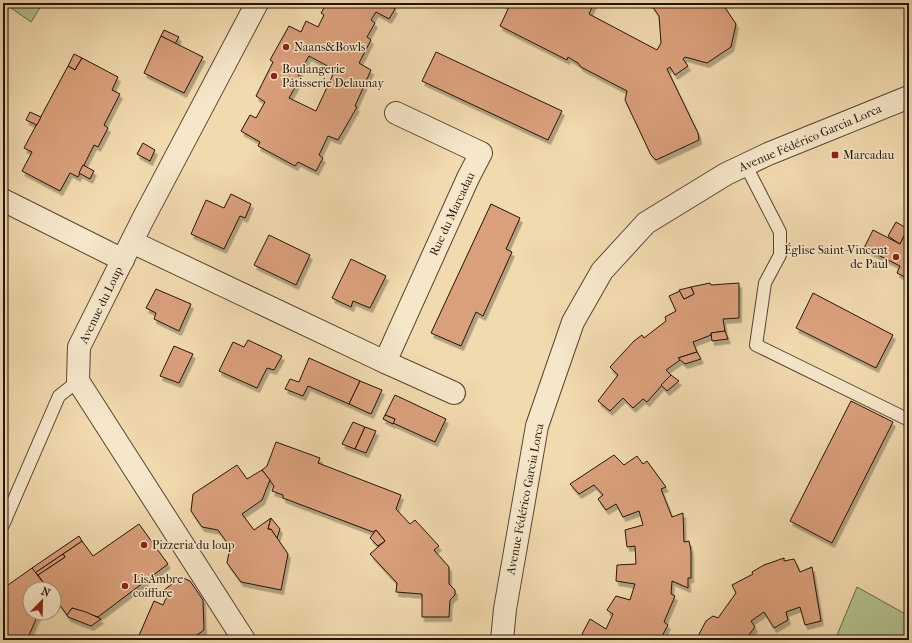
<svg xmlns="http://www.w3.org/2000/svg" width="912" height="643" viewBox="0 0 912 643" font-family="'IM FELL French Canon',serif">
  <style>
    .green { fill: #b4c18f; stroke: #6c6a4c }
    .building { fill: #daa07b; stroke: #241308; fill-rule: evenodd; filter: url(#shadow) }
    .lines { fill: none; stroke-linecap: round; stroke-linejoin: round }
    .service-casing { stroke: #574532; stroke-width: 14 }
    .minor-casing { stroke: #574532; stroke-width: 24 }
    .tertiary-casing { stroke: #574532; stroke-width: 24 }
    .service { stroke: #f6e7ca; stroke-width: 12 }
    .minor { stroke: #f6e7ca; stroke-width: 22 }
    .tertiary { stroke: #f6e7ca; stroke-width: 22 }
    .poi-dot { fill: #8f2418; stroke: #f6e7ca; stroke-width: 1.5 }
    .labels { text-anchor: middle; dominant-baseline: central; stroke-width: 3; stroke-linejoin: round; paint-order: stroke }
    .poi-label { font-size: 12px; fill: #241308; stroke: #f6e7ca; text-anchor: start }
    .street-label { font-size: 12px; fill: #241308; stroke: #f6e7ca }
  </style>
  <defs>
    <filter id="shadow"><feDropShadow dx="2.5" dy="4.5" stdDeviation="0" flood-color="#0004"/></filter>
  </defs>
  <rect width="100%" height="100%" fill="#f1daae"/>
  <filter id="stains"><feTurbulence type="fractalNoise" baseFrequency=".005" numOctaves="4"/><feColorMatrix values="0 0 0 0 .2 0 0 0 0 .09 0 0 0 0 .02 0 0 0 .5 -.17"/></filter>
  <radialGradient id="worn" r=".72"><stop offset=".6" stop-color="#630" stop-opacity="0"/><stop offset="1" stop-color="#630" stop-opacity=".3"/></radialGradient>
  <g class="green">
    <path d="M 4,3 L 43,3 L 31,22 Z"/>
    <path d="M 857,587 L 909,616 L 909,640 L 835,640 Z"/>
  </g>
  <g class="building">
    <path d="M 327,3 L 395,3 L 392,7 L 395,9 L 389,19 L 376,12 L 371,20 L 375,23 L 367,37 L 371,40 L 359,63 L 371,70 L 355,106 L 357,107 L 338,140 L 328,136 L 319,155 L 323,158 L 316,171 L 298,162 L 295,166 L 258,146 L 260,142 L 241,131 L 250,115 L 256,118 L 265,102 L 256,96 L 273,62 L 270,60 L 289,26 L 301,32 L 306,21 L 318,27 L 324,15 L 321,13 ZM 309,56 L 335,70 L 316,111 L 289,98 L 301,77 L 298,75 Z"/>
    <path d="M 502,3 L 594,3 L 589,14 L 657,50 L 661,43 L 659,16 L 650,3 L 722,3 L 736,24 L 731,47 L 707,63 L 685,57 L 683,59 L 688,66 L 675,75 L 670,67 L 667,69 L 698,133 L 699,140 L 656,160 L 651,155 L 625,100 L 627,91 L 581,67 L 578,63 L 568,57 L 567,60 L 500,26 L 509,7 Z"/>
    <path d="M 164,30 L 179,37 L 175,44 L 161,36 Z"/>
    <path d="M 161,36 L 203,57 L 184,93 L 144,73 Z"/>
    <path d="M 436,52 L 562,111 L 548,140 L 422,81 Z"/>
    <path d="M 74,54 L 82,58 L 75,70 L 68,66 Z"/>
    <path d="M 82,58 L 118,77 L 112,90 L 120,94 L 104,125 L 108,128 L 98,147 L 94,145 L 78,177 L 70,173 L 60,191 L 22,171 L 32,152 L 24,148 L 68,66 L 75,70 Z"/>
    <path d="M 30,112 L 41,117 L 37,125 L 26,120 Z"/>
    <path d="M 143,143 L 155,150 L 150,161 L 137,154 Z"/>
    <path d="M 83,165 L 94,171 L 90,179 L 79,173 Z"/>
    <path d="M 231,194 L 251,204 L 245,218 L 240,216 L 224,249 L 191,234 L 206,200 L 224,208 Z"/>
    <path d="M 491,204 L 520,218 L 506,249 L 512,252 L 483,316 L 476,312 L 461,346 L 431,333 Z"/>
    <path d="M 896,222 L 908,229 L 900,244 L 888,236 Z"/>
    <path d="M 909,226 L 909,279 L 897,273 L 900,266 L 864,248 L 873,230 L 900,244 Z"/>
    <path d="M 269,235 L 310,255 L 296,285 L 254,265 Z"/>
    <path d="M 351,259 L 386,276 L 370,308 L 353,301 L 351,307 L 332,298 Z"/>
    <path d="M 710,283 L 711,285 L 739,283 L 739,318 L 723,319 L 725,331 L 711,333 L 711,335 L 693,342 L 697,352 L 678,358 L 680,360 L 666,370 L 671,375 L 647,402 L 643,399 L 633,408 L 623,398 L 610,411 L 598,401 L 618,375 L 610,367 L 634,341 L 642,335 L 644,338 L 666,321 L 665,317 L 676,311 L 669,296 L 680,291 L 684,299 L 694,294 L 691,287 Z"/>
    <path d="M 691,287 L 694,294 L 684,299 L 679,290 Z"/>
    <path d="M 156,289 L 191,304 L 179,331 L 154,319 L 156,313 L 146,308 Z"/>
    <path d="M 813,293 L 893,335 L 876,368 L 796,328 Z"/>
    <path d="M 725,331 L 728,339 L 712,341 L 711,333 Z"/>
    <path d="M 248,340 L 282,356 L 274,370 L 267,368 L 257,388 L 219,371 L 233,342 L 244,347 Z"/>
    <path d="M 174,346 L 193,354 L 179,383 L 160,376 Z"/>
    <path d="M 697,352 L 701,359 L 685,364 L 678,358 Z"/>
    <path d="M 309,358 L 360,381 L 349,404 L 308,386 L 303,396 L 285,389 L 290,379 L 299,382 Z"/>
    <path d="M 671,375 L 679,381 L 667,391 L 661,385 Z"/>
    <path d="M 360,381 L 382,390 L 371,414 L 349,404 Z"/>
    <path d="M 395,395 L 446,419 L 435,442 L 393,423 L 395,419 L 385,415 Z"/>
    <path d="M 851,401 L 893,422 L 832,543 L 790,521 Z"/>
    <path d="M 385,415 L 395,419 L 393,424 L 383,419 Z"/>
    <path d="M 353,422 L 365,427 L 355,449 L 342,444 Z"/>
    <path d="M 365,427 L 376,431 L 366,453 L 355,449 Z"/>
    <path d="M 276,442 L 320,458 L 318,463 L 401,495 L 396,509 L 410,524 L 415,520 L 439,546 L 434,550 L 449,567 L 449,584 L 455,590 L 455,595 L 450,600 L 449,617 L 422,617 L 422,594 L 396,592 L 397,583 L 370,554 L 385,541 L 376,530 L 373,532 L 283,498 L 283,495 L 272,491 L 274,486 L 262,470 L 267,466 Z"/>
    <path d="M 614,455 L 624,465 L 637,456 L 643,464 L 647,461 L 666,487 L 661,489 L 672,517 L 683,513 L 684,542 L 689,541 L 691,551 L 691,578 L 688,578 L 688,588 L 672,581 L 671,594 L 675,596 L 664,622 L 668,625 L 660,640 L 589,640 L 582,634 L 590,619 L 606,629 L 613,614 L 607,610 L 616,596 L 630,600 L 635,584 L 616,581 L 617,565 L 636,564 L 635,546 L 627,547 L 625,530 L 643,525 L 639,511 L 623,517 L 616,504 L 606,510 L 598,499 L 603,495 L 594,485 L 579,494 L 570,484 Z"/>
    <path d="M 237,465 L 247,479 L 262,470 L 270,480 L 262,500 L 242,514 L 254,530 L 271,518 L 268,529 L 271,529 L 288,554 L 281,590 L 241,582 L 227,563 L 230,547 L 218,530 L 202,527 L 191,511 L 193,494 Z"/>
    <path d="M 271,518 L 280,529 L 277,538 L 271,529 L 268,529 Z"/>
    <path d="M 139,524 L 168,564 L 98,617 L 72,608 L 67,615 L 54,597 L 54,589 L 48,589 L 38,575 L 65,557 L 63,554 L 82,541 L 93,556 Z"/>
    <path d="M 376,530 L 385,541 L 378,546 L 370,538 Z"/>
    <path d="M 79,536 L 82,541 L 35,573 L 32,568 Z"/>
    <path d="M 63,554 L 65,557 L 38,575 L 35,573 Z"/>
    <path d="M 784,558 L 784,561 L 794,559 L 800,572 L 812,567 L 821,621 L 805,625 L 800,607 L 786,612 L 788,620 L 774,628 L 764,612 L 751,621 L 755,627 L 745,640 L 696,640 L 706,621 L 713,616 L 718,618 L 736,593 L 732,585 L 753,574 L 752,572 L 764,565 Z"/>
    <path d="M 32,568 L 48,589 L 30,589 L 30,613 L 42,613 L 37,617 L 27,640 L 3,640 L 3,583 L 8,585 Z"/>
    <path d="M 181,577 L 190,581 L 203,600 L 204,630 L 190,640 L 137,640 L 154,601 L 163,605 L 167,596 L 164,590 Z"/>
    <path d="M 72,608 L 86,612 L 101,619 L 91,626 L 68,617 L 67,615 Z"/>
  </g>
  <g class="lines">
    <defs>
      <g id="service">
        <path d="M 745,164 L 780,232 L 780,255 L 765,283 L 756,345 L 909,420"/>
        <path d="M 3,525 L 59,396 L 78,381"/>
      </g>
      <g id="minor">
        <path d="M 3,200 L 123,260"/>
        <path d="M 132,242 L 385,362 L 468,178 L 481,153 L 396,113"/>
        <path d="M 385,362 L 454,393"/>
        <path d="M 502,640 L 505,609 L 537,426 L 573,322 L 602,271 L 646,223 L 726,174 L 768,154 L 909,97"/>
      </g>
      <path id="tertiary" d="M 244,640 L 78,381 L 79,347 L 143,219 L 257,3"/>
    </defs>
    <use href="#service" class="service-casing"/>
    <use href="#minor" class="minor-casing"/>
    <use href="#tertiary" class="tertiary-casing"/>
    <use href="#service" class="service"/>
    <use href="#minor" class="minor"/>
    <use href="#tertiary" class="tertiary"/>
  </g>
  <g class="poi-dot">
    <circle cx="286" cy="47" r="4"/>
    <circle cx="274" cy="76" r="4"/>
    <rect x="831" y="151" width="8" height="8" rx="2"/>
    <circle cx="896" cy="257" r="4"/>
    <circle cx="144" cy="545" r="4"/>
    <circle cx="125" cy="586" r="4"/>
  </g>
  <g class="labels">
    <g class="poi-label">
      <text x="294" y="47">Naans&amp;Bowls</text>
      <text x="282" y="69">Boulangerie<tspan x="282" dy="14">Pâtisserie Delaunay</tspan></text>
      <text x="843" y="155">Marcadau</text>
      <text x="888" y="250" text-anchor="end">Église Saint-Vincent<tspan x="888" dy="14">de Paul</tspan></text>
      <text x="152" y="545">Pizzeria du loup</text>
      <text x="133" y="579">LisAmbre<tspan x="133" dy="14">coiffure</tspan></text>
    </g>
    <g class="street-label">
      <text transform="translate(810 138) rotate(-23)">Avenue Fédérico Garcia Lorca</text>
      <text transform="translate(452 214) rotate(-65)">Rue du Marcadau</text>
      <text transform="translate(101 305) rotate(-64)">Avenue du Loup</text>
      <text transform="translate(525 499) rotate(-79)">Avenue Fédérico Garcia Lorca</text>
    </g>
  </g>
  <rect width="912" height="643" fill="none" stroke="#f1daae" stroke-width="16"/>
  <rect x="4" y="4" width="904" height="635" fill="none" stroke="#241308" stroke-width="2"/>
  <rect x="8" y="8" width="896" height="627" fill="none" stroke="#241308"/>
  <g transform="translate(42 601) rotate(23)"><circle r="19" fill="#f6e7ca" stroke="#a2927c"/>
  <path d="M0-3L7 15L0 10L-7 15Z" fill="#8f2418"/>
  <text y="-6" font-size="11" font-weight="bold" text-anchor="middle" fill="#241308">N</text>
  </g>
  <rect width="100%" height="100%" filter="url(#stains)"/>
  <rect width="100%" height="100%" fill="url(#worn)"/>
</svg>
